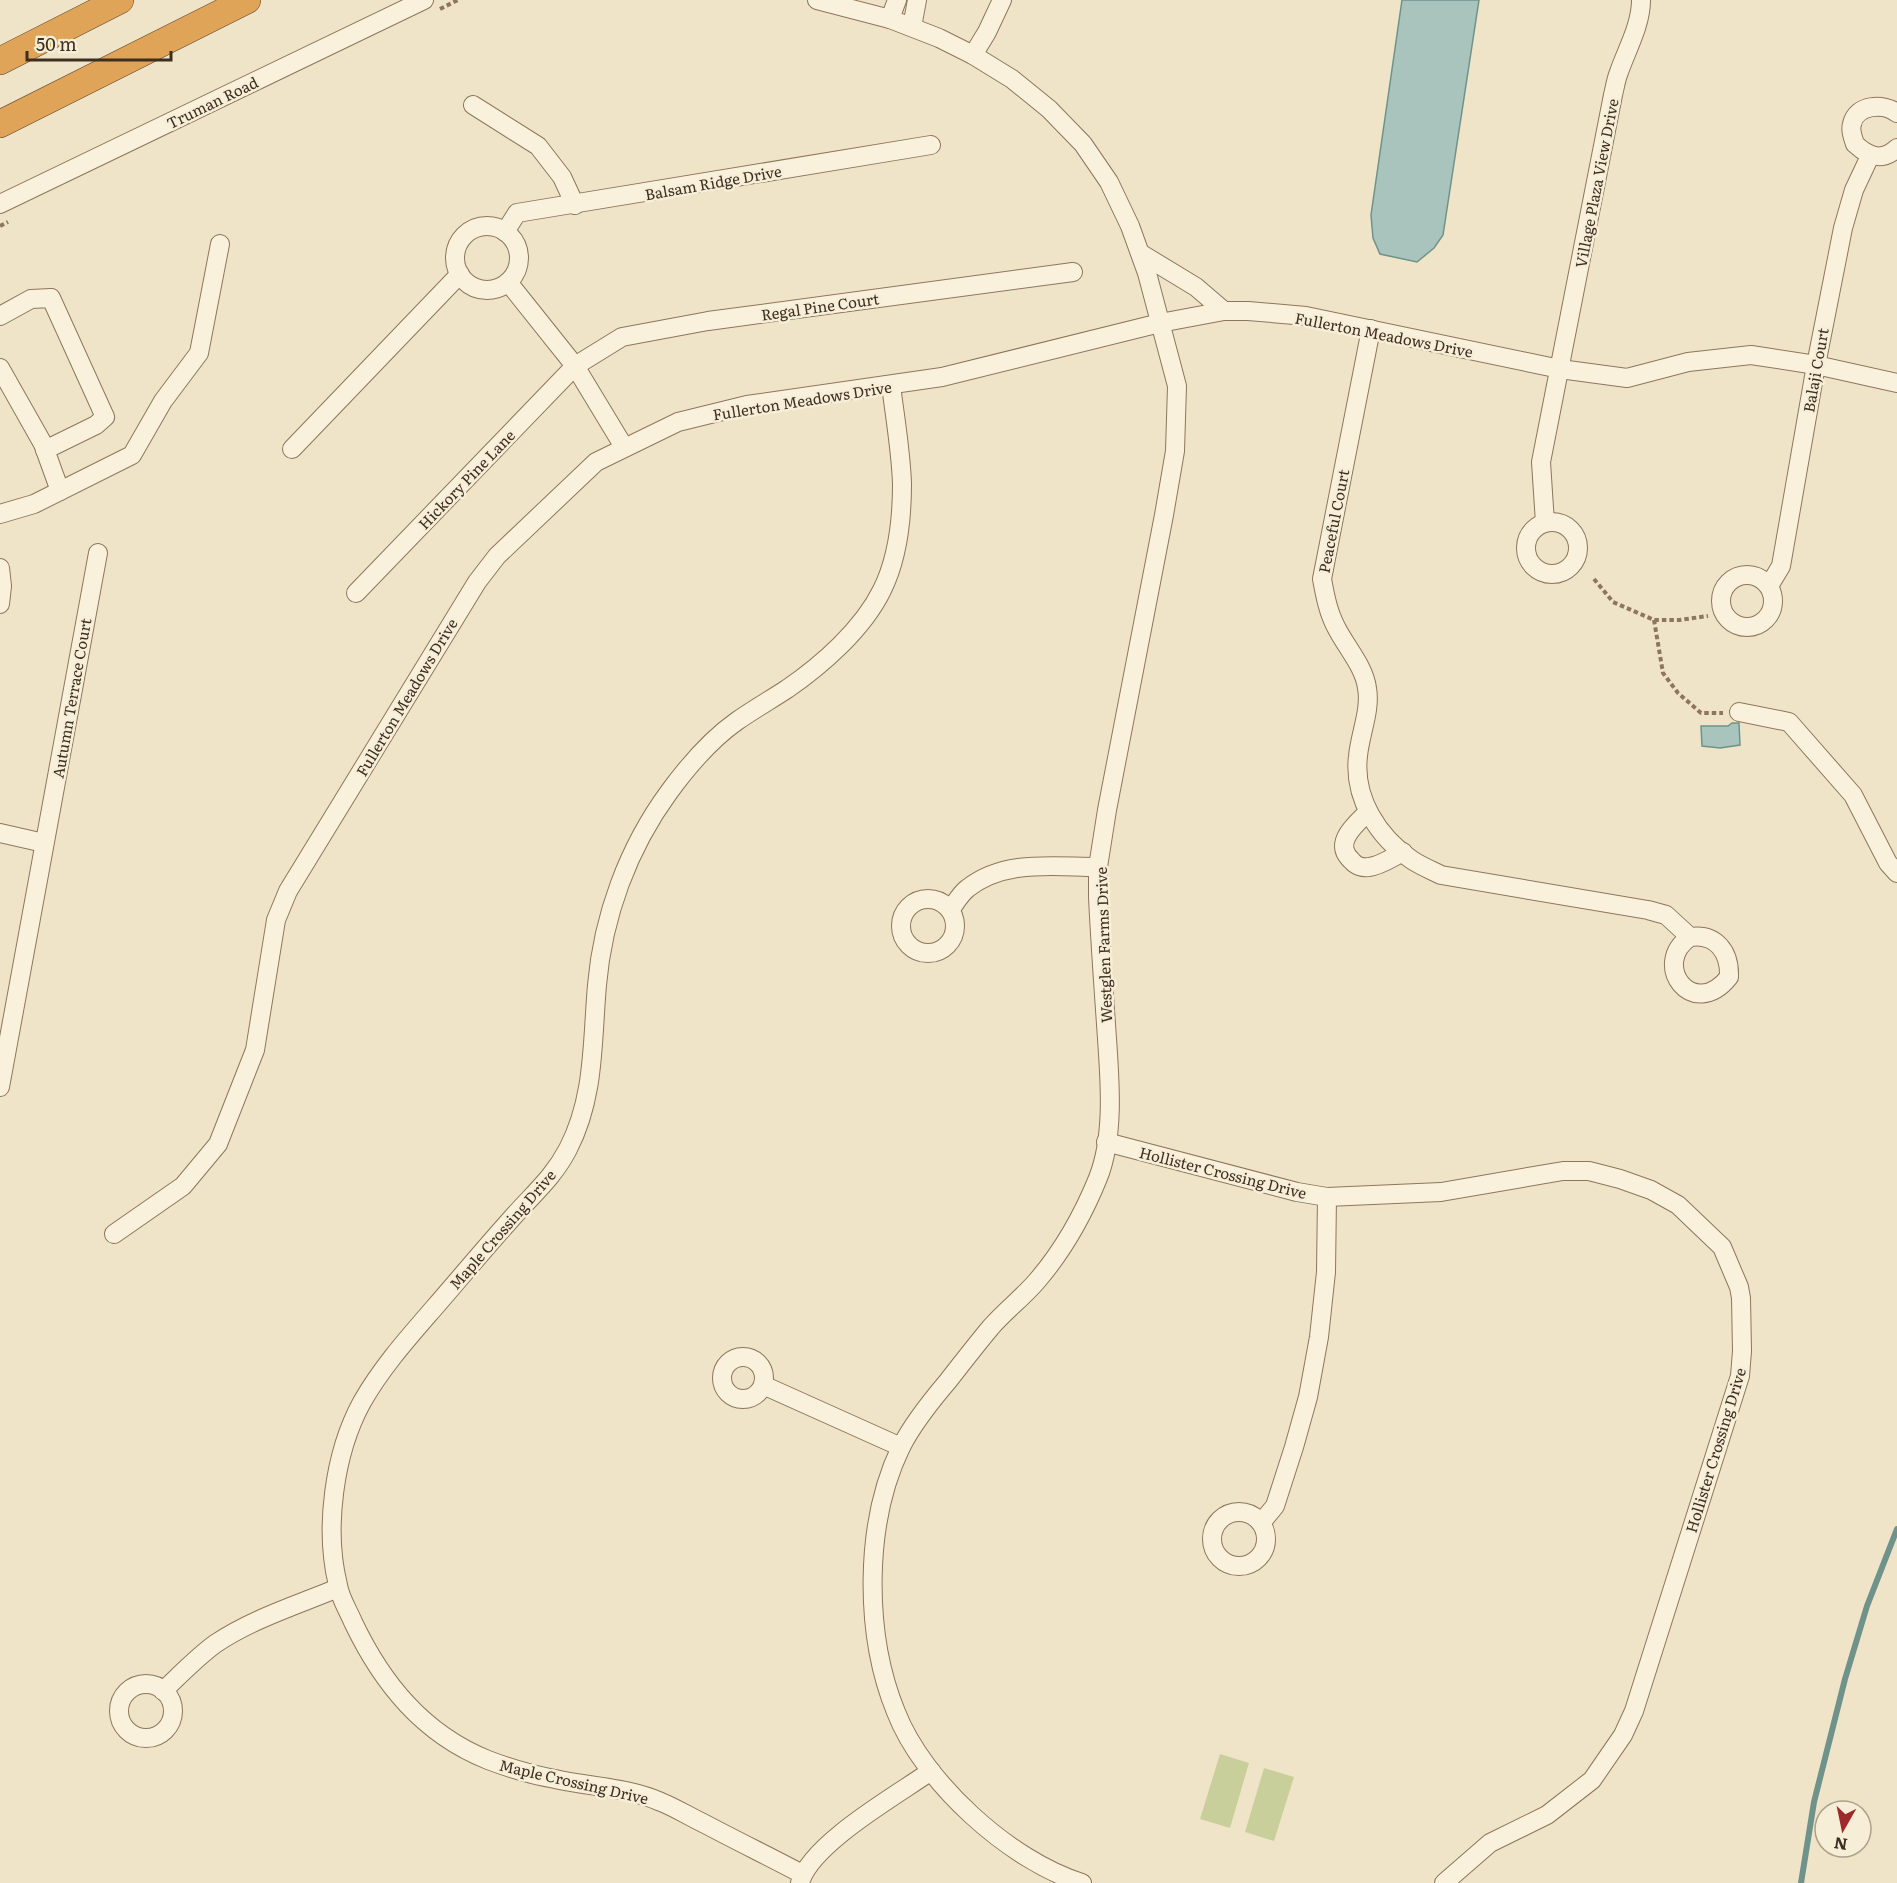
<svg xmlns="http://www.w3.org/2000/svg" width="1897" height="1883" viewBox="0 0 1897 1883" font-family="Literata,serif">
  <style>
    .green { fill: #c9cf9b }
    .water { fill: #a9c4bc; stroke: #6f938a; stroke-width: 1.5 }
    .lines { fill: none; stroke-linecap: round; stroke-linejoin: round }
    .stream { stroke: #6f938a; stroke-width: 6 }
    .minor-casing { stroke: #8d765c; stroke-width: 20 }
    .highway-casing { stroke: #5b4430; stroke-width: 28 }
    .path { stroke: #8d765c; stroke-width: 4; stroke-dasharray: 4.5 3; stroke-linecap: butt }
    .minor { stroke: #faf1dc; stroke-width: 18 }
    .highway { stroke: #e0a458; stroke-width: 27 }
    .labels { text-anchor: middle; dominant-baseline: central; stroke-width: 5; stroke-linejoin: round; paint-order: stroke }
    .street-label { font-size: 15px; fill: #3d2e20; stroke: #f7eed8 }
  </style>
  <rect width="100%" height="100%" fill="#f0e4c8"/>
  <g class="green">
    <path d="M 1220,1754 L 1249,1763 L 1230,1828 L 1200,1819 Z"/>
    <path d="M 1264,1768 L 1294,1777 L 1274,1841 L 1245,1832 Z"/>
  </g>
  <g class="water">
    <path d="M 1402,0 L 1479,0 L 1443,235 L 1434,248 L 1417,262 L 1380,254 L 1373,238 L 1371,215 Z"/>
    <path d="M 1732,723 L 1739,723 L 1740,745 L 1720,748 L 1702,746 L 1701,726 L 1728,726 Z"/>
  </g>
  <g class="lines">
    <path class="stream" d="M 1801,1883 L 1814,1802 L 1845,1679 L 1867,1606 L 1897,1529"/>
    <defs>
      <g id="minor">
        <path d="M 817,0 L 890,19 L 939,38 L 973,55 L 1012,79 L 1049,109 L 1083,144 L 1109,182 L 1130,226 L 1147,273 L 1177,386 L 1175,451 L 1164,515 L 1107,810 L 1098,867 L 1098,897 C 1100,939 1103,981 1106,1024 C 1109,1071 1116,1133 1098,1178 C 1083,1215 1062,1252 1036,1282 C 1022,1298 1005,1311 991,1327 C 976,1345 962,1363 948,1381 C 931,1401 913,1423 901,1447 C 864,1523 864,1634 896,1712 C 923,1782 1010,1861 1082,1883"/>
        <path d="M 890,19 L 897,0"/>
        <path d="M 912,27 L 917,0"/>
        <path d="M 973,55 L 987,32 L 1002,0"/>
        <path d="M 473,105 L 538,146 L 562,177 L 575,205"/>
        <path d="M 1897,113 C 1884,103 1856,104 1852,124 C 1850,130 1853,138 1855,144 C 1869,157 1882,162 1897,148"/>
        <path d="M 0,204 L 424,0"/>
        <circle cx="487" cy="258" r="32"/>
        <path d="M 505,232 L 517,213 L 931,145"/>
        <path d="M 1140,253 L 1196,287 L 1224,311"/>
        <path d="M 508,282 L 575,366 L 624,447"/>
        <path d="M 0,316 L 31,299 L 51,298 L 105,417 L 96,425 L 45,450"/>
        <path d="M 1371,329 L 1322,579 C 1325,595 1328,612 1336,627 C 1346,647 1364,666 1367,688 C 1371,710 1360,734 1358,756 C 1353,798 1378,837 1412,860 C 1421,866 1431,870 1441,875 L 1648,910 L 1666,915 L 1690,937 C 1716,933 1730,952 1729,977 C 1693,1022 1650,964 1690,937"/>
        <path d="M 0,368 L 43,444 L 60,491"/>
        <path d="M 292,449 L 460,274"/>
        <path d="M 0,514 L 34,504 L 132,455 L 163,401 L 199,353 L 220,244"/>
        <circle cx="1552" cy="548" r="26"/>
        <path d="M 1545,523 L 1541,462 L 1613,95 C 1615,87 1616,79 1619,72 C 1627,49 1641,25 1641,0"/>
        <path d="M 0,568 L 2,586 L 0,604"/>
        <circle cx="1747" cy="601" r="26"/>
        <path d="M 1769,586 L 1781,566 L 1816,365 L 1843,228 L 1854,190 L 1870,156"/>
        <path d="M 356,593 L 575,366 L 622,337 L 708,321 L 1073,272"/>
        <path d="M 1739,712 L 1789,722 L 1853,795 L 1888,863 L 1897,873"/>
        <path d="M 1368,812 C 1355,825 1332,843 1352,861 C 1356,866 1363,868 1369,867 C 1380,866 1393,857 1403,852"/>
        <path d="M 0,833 L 44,843"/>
        <circle cx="928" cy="926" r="27"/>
        <path d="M 951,909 C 956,902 961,893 968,888 C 1005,859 1054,867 1098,867"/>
        <path d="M 0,1087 L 98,553"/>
        <path d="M 1106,1142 L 1297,1192 L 1327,1197 L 1441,1192 L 1563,1171 L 1589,1171 L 1620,1179 L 1651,1190 L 1678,1205 L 1722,1247 L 1739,1287 L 1741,1298 L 1742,1351 L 1740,1376 L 1634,1711 L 1623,1735 L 1592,1780 L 1547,1815 L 1490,1843 L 1444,1883"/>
        <path d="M 114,1234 L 183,1186 L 218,1144 L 255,1050 L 276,920 L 288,891 L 477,582 L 497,556 L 596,462 L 678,422 L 747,405 L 942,377 L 1160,323 L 1224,311 L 1248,311 L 1306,316 L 1560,369 L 1627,378 L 1688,362 L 1751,355 L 1816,365 L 1897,383"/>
        <circle cx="743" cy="1378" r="21"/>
        <path d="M 763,1385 L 901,1447"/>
        <circle cx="1239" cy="1539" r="27"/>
        <path d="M 1261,1523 L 1275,1506 L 1294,1447 L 1308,1397 L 1319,1337 L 1326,1272 L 1327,1197"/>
        <circle cx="146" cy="1711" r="27"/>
        <path d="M 163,1691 C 180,1675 196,1658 215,1644 C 252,1619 297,1605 338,1588"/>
        <path d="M 802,1874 C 770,1857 737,1841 705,1824 C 690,1817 676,1808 661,1802 C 627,1787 590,1787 555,1779 C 532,1775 509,1768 488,1760 C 423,1734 382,1683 353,1622 C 348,1610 340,1598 338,1585 C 324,1529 334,1453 362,1402 C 382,1367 408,1338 434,1308 C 460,1278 486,1247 512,1218 C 533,1194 553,1178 568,1149 C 595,1097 592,1042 597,985 C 603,916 628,848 669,792 C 688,766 710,740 737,721 C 753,710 770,700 787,689 C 822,665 863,629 882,590 C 898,558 902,519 902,484 C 901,451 895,418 891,385"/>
        <path d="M 800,1883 C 810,1844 897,1795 931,1771"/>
      </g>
      <g id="highway">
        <path d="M 0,61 L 120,0"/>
        <path d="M 0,124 L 247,0"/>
      </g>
    </defs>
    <use href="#minor" class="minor-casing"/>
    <use href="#highway" class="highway-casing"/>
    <g class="path">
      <path d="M 440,9 L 458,0"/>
      <path d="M 0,226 L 8,222"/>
      <path d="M 1594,579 L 1613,602 L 1654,620 L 1679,620 L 1708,616"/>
      <path d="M 1654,620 L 1663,673 L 1678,693 L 1701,713 L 1723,713"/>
    </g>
    <use href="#minor" class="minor"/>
    <use href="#highway" class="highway"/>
  </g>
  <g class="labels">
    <g class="street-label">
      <text transform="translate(212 102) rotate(-26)">Truman Road</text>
      <text transform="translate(713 182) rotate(-10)">Balsam Ridge Drive</text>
      <text transform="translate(1596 183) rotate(-79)">Village Plaza View Drive</text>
      <text transform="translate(820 306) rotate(-8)">Regal Pine Court</text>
      <text transform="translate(1384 334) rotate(11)">Fullerton Meadows Drive</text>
      <text transform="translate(1815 370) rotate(-80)">Balaji Court</text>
      <text transform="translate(802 400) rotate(-9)">Fullerton Meadows Drive</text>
      <text transform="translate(466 479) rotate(-46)">Hickory Pine Lane</text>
      <text transform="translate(1333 521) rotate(-79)">Peaceful Court</text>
      <text transform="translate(406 697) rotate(-59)">Fullerton Meadows Drive</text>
      <text transform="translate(71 698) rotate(-80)">Autumn Terrace Court</text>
      <text transform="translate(1103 945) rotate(-92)">Westglen Farms Drive</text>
      <text transform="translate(1223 1172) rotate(14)">Hollister Crossing Drive</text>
      <text transform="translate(502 1229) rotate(-49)">Maple Crossing Drive</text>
      <text transform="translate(1715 1450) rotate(-73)">Hollister Crossing Drive</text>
      <text transform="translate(574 1781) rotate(13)">Maple Crossing Drive</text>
    </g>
  </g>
  <g transform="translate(1843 1829) rotate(189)"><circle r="28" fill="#f7eed8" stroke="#ada18e" stroke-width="1.5"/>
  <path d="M0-4.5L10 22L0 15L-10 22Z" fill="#9e2a2b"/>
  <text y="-9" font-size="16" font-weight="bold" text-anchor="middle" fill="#3d2e20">N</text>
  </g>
  <path d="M27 51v9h144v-9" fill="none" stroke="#3d2e20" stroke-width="3"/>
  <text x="36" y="51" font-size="18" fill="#3d2e20" stroke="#f7eed8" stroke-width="4.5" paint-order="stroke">50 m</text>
</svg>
